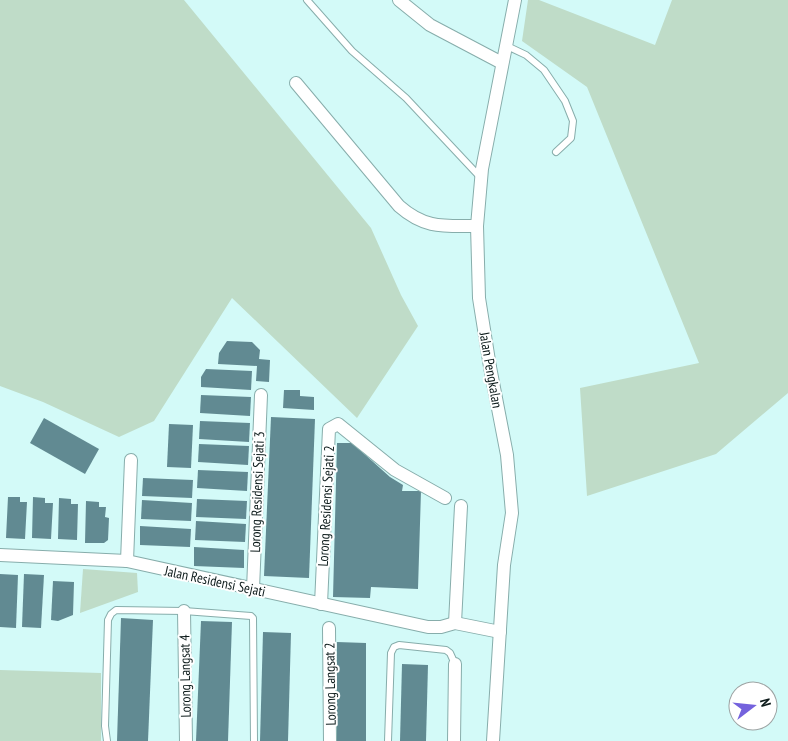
<svg xmlns="http://www.w3.org/2000/svg" width="788" height="741" viewBox="0 0 788 741" font-family="'PT Sans Narrow',sans-serif">
  <style>
    .green { fill: #bfdcc8 }
    .building { fill: #618a92 }
    .lines { fill: none; stroke-linecap: round; stroke-linejoin: round }
    .service-casing { stroke: #87adab; stroke-width: 8 }
    .minor-casing { stroke: #87adab; stroke-width: 14 }
    .service { stroke: #fff; stroke-width: 6 }
    .minor { stroke: #fff; stroke-width: 12 }
    .labels { text-anchor: middle; dominant-baseline: central; stroke-width: 4; stroke-linejoin: round; paint-order: stroke }
    .street-label { font-size: 14px; fill: #0b1919; stroke: #fff }
  </style>
  <rect width="100%" height="100%" fill="#d3faf8"/>
  <g class="green">
    <path d="M 0,0 L 184,0 L 371,228 L 401,295 L 418,326 L 357,418 L 232,298 L 154,421 L 119,437 L 43,402 L 0,386 Z"/>
    <path d="M 528,0 L 539,0 L 655,45 L 672,0 L 788,0 L 788,393 L 716,454 L 587,496 L 580,388 L 699,363 L 587,87 L 522,41 Z"/>
    <path d="M 83,569 L 137,573 L 138,592 L 80,613 Z"/>
    <path d="M 0,670 L 101,673 L 101,741 L 0,741 Z"/>
  </g>
  <g class="building">
    <path d="M 227,341 L 252,342 L 260,350 L 259,359 L 270,360 L 269,382 L 256,381 L 257,366 L 218,364 L 219,353 Z"/>
    <path d="M 206,369 L 252,371 L 251,390 L 201,387 L 201,377 Z"/>
    <path d="M 284,390 L 300,390 L 300,396 L 314,397 L 314,410 L 283,408 Z"/>
    <path d="M 201,395 L 251,397 L 250,416 L 200,413 Z"/>
    <path d="M 271,417 L 315,419 L 309,578 L 264,576 Z"/>
    <path d="M 44,418 L 99,449 L 85,474 L 30,443 Z"/>
    <path d="M 200,421 L 250,423 L 249,442 L 199,439 Z"/>
    <path d="M 169,424 L 193,425 L 191,468 L 167,467 Z"/>
    <path d="M 337,443 L 352,443 L 390,477 L 403,485 L 402,491 L 421,491 L 418,589 L 371,587 L 370,598 L 333,597 Z"/>
    <path d="M 199,444 L 249,446 L 248,465 L 198,462 Z"/>
    <path d="M 198,470 L 248,472 L 247,491 L 197,488 Z"/>
    <path d="M 143,478 L 193,480 L 192,498 L 142,496 Z"/>
    <path d="M 8,497 L 20,497 L 20,502 L 27,502 L 25,539 L 6,538 Z"/>
    <path d="M 33,497 L 45,498 L 45,503 L 53,503 L 51,539 L 32,538 Z"/>
    <path d="M 59,498 L 71,499 L 71,504 L 78,504 L 77,540 L 58,539 Z"/>
    <path d="M 197,499 L 247,501 L 246,519 L 196,517 Z"/>
    <path d="M 142,500 L 192,503 L 191,521 L 141,519 Z"/>
    <path d="M 86,501 L 99,502 L 99,507 L 106,507 L 105,517 L 109,518 L 108,540 L 104,543 L 85,543 Z"/>
    <path d="M 196,521 L 246,524 L 245,542 L 195,540 Z"/>
    <path d="M 140,526 L 191,529 L 190,547 L 140,545 Z"/>
    <path d="M 194,547 L 244,550 L 244,568 L 194,566 Z"/>
    <path d="M 0,574 L 18,575 L 16,628 L 0,627 Z"/>
    <path d="M 24,574 L 44,575 L 41,628 L 22,627 Z"/>
    <path d="M 53,581 L 74,582 L 73,615 L 58,621 L 51,620 Z"/>
    <path d="M 121,618 L 153,620 L 148,741 L 117,741 Z"/>
    <path d="M 201,621 L 232,622 L 228,741 L 196,741 Z"/>
    <path d="M 263,632 L 291,633 L 288,741 L 260,741 Z"/>
    <path d="M 337,642 L 366,643 L 366,741 L 337,741 Z"/>
    <path d="M 402,664 L 428,665 L 426,741 L 400,741 Z"/>
  </g>
  <g class="lines">
    <defs>
      <g id="service">
        <path d="M 307,0 L 352,51 L 406,98 L 481,178"/>
        <path d="M 507,46 L 526,55 L 544,70 L 565,101 L 573,121 L 571,138 L 556,152"/>
        <path d="M 107,741 L 105,726 L 108,620 L 111,614 L 116,610 L 184,611 L 251,616 L 253,618 L 254,741"/>
        <path d="M 388,741 L 391,653 L 394,647 L 399,645 L 446,650 L 450,653 L 455,664"/>
      </g>
      <g id="minor">
        <path d="M 399,0 L 430,25 L 502,63"/>
        <path d="M 296,83 L 399,206 C 425,229 444,226 477,226"/>
        <path d="M 0,555 L 127,561 L 428,627 L 441,627 L 455,623 L 500,632"/>
        <path d="M 127,561 L 131,460"/>
        <path d="M 253,589 L 261,395"/>
        <path d="M 321,604 L 329,429 L 338,424 L 395,470 L 445,498"/>
        <path d="M 184,611 L 186,741"/>
        <path d="M 455,623 L 461,506"/>
        <path d="M 329,628 L 330,741"/>
        <path d="M 454,741 L 455,664"/>
        <path d="M 493,741 L 504,565 L 512,513 L 507,455 L 490,367 L 479,298 L 477,226 L 482,169 L 515,0"/>
      </g>
    </defs>
    <use href="#service" class="service-casing"/>
    <use href="#minor" class="minor-casing"/>
    <use href="#service" class="service"/>
    <use href="#minor" class="minor"/>
  </g>
  <g class="labels">
    <g class="street-label">
      <text transform="translate(491 370) rotate(80)">Jalan Pengkalan</text>
      <text transform="translate(257 492) rotate(-88)">Lorong Residensi Sejati 3</text>
      <text transform="translate(326 506) rotate(-87)">Lorong Residensi Sejati 2</text>
      <text transform="translate(215 581) rotate(12)">Jalan Residensi Sejati</text>
      <text transform="translate(185 676) rotate(-91)">Lorong Langsat 4</text>
      <text transform="translate(330 684) rotate(-91)">Lorong Langsat 2</text>
    </g>
  </g>
  <g transform="translate(753 706) rotate(74)"><circle r="24" fill="#ffffff" stroke="#9da3a3"/>
  <path d="M0-4L9 19L0 12L-9 19Z" fill="#7462dd"/>
  <text y="-8" font-size="14" font-weight="bold" text-anchor="middle" fill="#0b1919">N</text>
  </g>
</svg>
